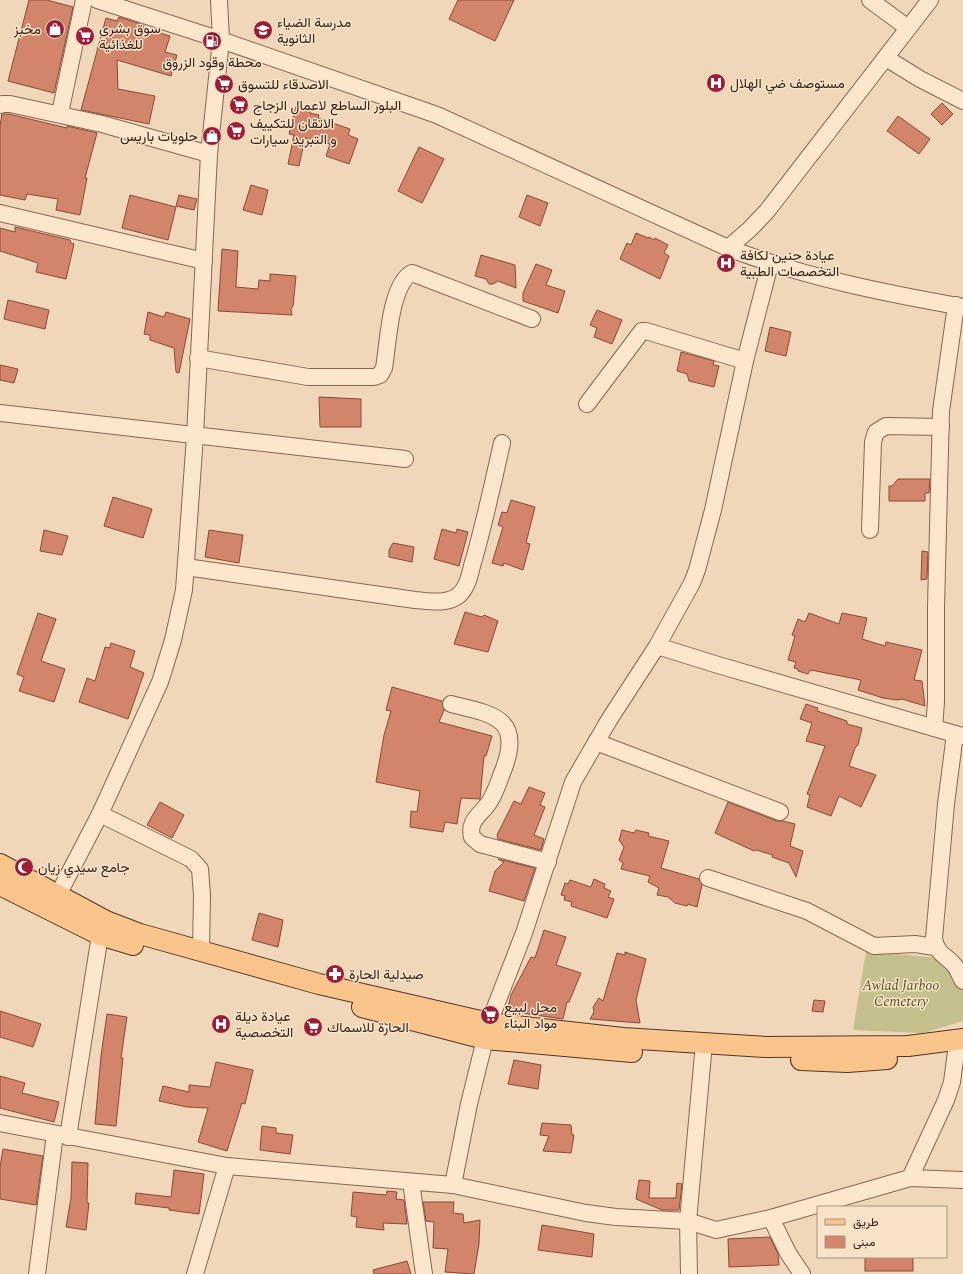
<svg xmlns="http://www.w3.org/2000/svg" width="963" height="1274" viewBox="0 0 963 1274" font-family="Spectral,Vazirmatn,serif">
  <style>
    .cemetery { fill: #c3c08d }
    .building { fill: #d3856b; stroke: #8a4936 }
    .lines { fill: none; stroke-linecap: round; stroke-linejoin: round }
    .minor-casing { stroke: #896652; stroke-width: 18 }
    .major-casing { stroke: #553528; stroke-width: 22 }
    .minor { stroke: #fce6cc; stroke-width: 16 }
    .major { stroke: #fac58b; stroke-width: 20 }
    .labels { text-anchor: middle; dominant-baseline: central; stroke-width: 3; stroke-linejoin: round; paint-order: stroke }
    .poi-label { font-size: 14px; fill: #362219; stroke: #f8e3c9; text-anchor: start }
    .park-label { font-size: 14px; font-style: italic; fill: #50551e; stroke: #f8e3c9 }
  </style>
  <rect width="100%" height="100%" fill="#f1d7b9"/>
  <path class="cemetery" d="M 866,951 L 938,958 L 963,976 L 963,1021 L 923,1033 L 853,1030 Z"/>
  <g class="building">
    <path d="M 29,0 L 47,0 L 73,7 L 54,93 L 8,81 Z"/>
    <path d="M 458,0 L 514,0 L 495,41 L 449,19 Z"/>
    <path d="M 119,17 L 144,25 L 143,28 L 170,36 L 165,52 L 177,55 L 171,76 L 117,60 L 118,89 L 155,96 L 149,124 L 81,110 L 106,18 L 117,21 Z"/>
    <path d="M 942,103 L 953,114 L 942,125 L 931,114 Z"/>
    <path d="M 296,106 L 311,109 L 310,113 L 319,115 L 318,118 L 350,129 L 348,135 L 358,139 L 349,164 L 326,156 L 330,144 L 305,138 L 299,166 L 288,164 L 294,135 L 289,134 Z"/>
    <path d="M 2,114 L 9,114 L 67,128 L 67,126 L 97,133 L 85,178 L 87,178 L 80,215 L 56,210 L 58,199 L 27,194 L 25,200 L 0,195 L 0,126 Z"/>
    <path d="M 898,116 L 930,139 L 919,154 L 887,131 Z"/>
    <path d="M 419,147 L 444,159 L 422,203 L 398,191 Z"/>
    <path d="M 251,185 L 268,190 L 262,215 L 243,210 Z"/>
    <path d="M 130,195 L 176,207 L 168,240 L 122,228 Z"/>
    <path d="M 179,195 L 197,199 L 194,210 L 176,206 Z"/>
    <path d="M 527,195 L 548,203 L 540,226 L 519,217 Z"/>
    <path d="M 15,227 L 70,240 L 71,243 L 74,244 L 66,279 L 36,272 L 38,263 L 0,251 L 0,228 L 15,232 Z"/>
    <path d="M 636,233 L 648,238 L 649,237 L 654,240 L 655,238 L 668,245 L 664,253 L 669,256 L 660,279 L 620,259 L 627,243 L 631,245 Z"/>
    <path d="M 222,249 L 238,251 L 236,287 L 258,289 L 259,280 L 270,281 L 270,274 L 296,276 L 293,306 L 291,309 L 292,315 L 218,311 Z"/>
    <path d="M 481,255 L 515,265 L 516,288 L 498,281 L 493,284 L 489,284 L 486,279 L 475,276 Z"/>
    <path d="M 536,264 L 552,270 L 546,285 L 565,291 L 558,313 L 523,301 L 523,293 Z"/>
    <path d="M 8,300 L 49,310 L 45,329 L 4,319 Z"/>
    <path d="M 597,310 L 622,320 L 612,344 L 594,337 L 597,328 L 590,325 Z"/>
    <path d="M 148,312 L 164,317 L 166,312 L 190,319 L 179,373 L 176,372 L 174,348 L 150,340 L 150,335 L 144,334 Z"/>
    <path d="M 770,327 L 791,332 L 786,356 L 765,351 Z"/>
    <path d="M 681,352 L 714,361 L 713,365 L 719,366 L 714,387 L 689,381 L 687,374 L 677,371 Z"/>
    <path d="M 0,365 L 18,369 L 14,383 L 0,380 Z"/>
    <path d="M 319,397 L 361,399 L 361,427 L 320,427 Z"/>
    <path d="M 898,479 L 930,479 L 929,493 L 925,493 L 925,501 L 889,501 L 889,486 L 892,486 Z"/>
    <path d="M 113,497 L 152,509 L 143,538 L 104,526 Z"/>
    <path d="M 511,500 L 535,507 L 526,543 L 530,544 L 523,570 L 504,563 L 503,566 L 492,563 L 503,527 L 498,525 L 502,512 L 507,513 Z"/>
    <path d="M 442,529 L 456,533 L 457,529 L 468,532 L 459,566 L 434,559 Z"/>
    <path d="M 44,530 L 68,536 L 62,555 L 40,551 Z"/>
    <path d="M 209,530 L 243,535 L 239,563 L 205,557 Z"/>
    <path d="M 393,543 L 414,547 L 412,562 L 389,557 L 389,550 Z"/>
    <path d="M 922,551 L 928,552 L 927,579 L 921,580 Z"/>
    <path d="M 465,612 L 482,617 L 484,615 L 498,621 L 488,652 L 454,644 Z"/>
    <path d="M 38,613 L 56,619 L 41,661 L 65,669 L 54,702 L 19,691 L 24,677 L 17,674 Z"/>
    <path d="M 809,613 L 839,624 L 842,613 L 867,618 L 862,639 L 885,646 L 886,642 L 922,650 L 914,680 L 922,681 L 925,706 L 902,699 L 897,700 L 883,698 L 858,690 L 861,680 L 816,671 L 810,670 L 808,674 L 798,671 L 798,669 L 794,668 L 796,662 L 788,660 L 795,636 L 792,635 L 798,619 L 805,622 Z"/>
    <path d="M 111,643 L 135,651 L 130,667 L 144,673 L 128,719 L 79,702 L 87,678 L 95,681 L 105,647 L 110,648 Z"/>
    <path d="M 392,687 L 442,701 L 444,710 L 439,722 L 492,736 L 486,756 L 484,756 L 480,799 L 461,798 L 457,824 L 445,822 L 443,832 L 410,827 L 411,811 L 417,812 L 420,791 L 376,782 L 384,735 L 391,711 L 386,710 Z"/>
    <path d="M 806,704 L 818,708 L 817,711 L 847,721 L 847,724 L 862,728 L 858,745 L 855,748 L 849,766 L 876,775 L 861,807 L 839,796 L 831,816 L 807,807 L 810,795 L 807,794 L 825,746 L 806,741 L 812,723 L 800,719 Z"/>
    <path d="M 529,787 L 545,793 L 540,805 L 545,807 L 534,835 L 544,839 L 541,850 L 498,839 L 497,835 L 514,801 L 521,804 Z"/>
    <path d="M 160,802 L 184,815 L 172,838 L 147,825 Z"/>
    <path d="M 728,802 L 777,821 L 783,821 L 795,824 L 790,846 L 803,851 L 796,877 L 789,863 L 772,857 L 773,855 L 756,850 L 754,851 L 715,833 Z"/>
    <path d="M 622,830 L 634,833 L 636,830 L 649,833 L 648,836 L 669,841 L 661,868 L 699,879 L 702,885 L 697,907 L 688,904 L 687,906 L 675,903 L 668,897 L 657,895 L 659,888 L 648,882 L 650,876 L 621,869 L 623,863 L 619,860 L 624,847 L 619,840 Z"/>
    <path d="M 498,859 L 535,868 L 524,901 L 489,891 L 495,871 L 504,862 Z"/>
    <path d="M 594,879 L 605,884 L 604,888 L 611,891 L 608,897 L 614,899 L 607,918 L 571,906 L 572,902 L 564,900 L 565,896 L 561,895 L 565,883 L 568,884 L 570,880 L 591,887 Z"/>
    <path d="M 259,913 L 283,920 L 278,947 L 252,940 Z"/>
    <path d="M 544,930 L 566,937 L 556,965 L 581,973 L 569,1002 L 567,1002 L 563,1019 L 507,1011 L 511,995 L 531,957 L 535,958 Z"/>
    <path d="M 625,952 L 646,959 L 636,1000 L 640,1023 L 590,1019 L 594,1012 L 593,1007 L 599,998 L 603,1001 L 617,953 L 625,955 Z"/>
    <path d="M 814,1000 L 825,1001 L 823,1012 L 812,1011 Z"/>
    <path d="M 0,1011 L 41,1024 L 33,1047 L 0,1037 Z"/>
    <path d="M 107,1014 L 127,1017 L 121,1058 L 123,1058 L 116,1126 L 95,1124 L 101,1056 Z"/>
    <path d="M 514,1060 L 541,1065 L 538,1089 L 508,1084 Z"/>
    <path d="M 216,1062 L 253,1070 L 245,1104 L 242,1103 L 227,1151 L 198,1142 L 208,1108 L 187,1107 L 159,1101 L 163,1086 L 189,1092 L 189,1085 L 210,1087 Z"/>
    <path d="M 0,1076 L 25,1083 L 22,1093 L 59,1102 L 54,1122 L 0,1108 Z"/>
    <path d="M 542,1123 L 571,1125 L 572,1135 L 574,1135 L 571,1153 L 543,1151 L 549,1136 L 540,1135 Z"/>
    <path d="M 262,1126 L 276,1128 L 276,1133 L 293,1135 L 290,1154 L 260,1150 Z"/>
    <path d="M 3,1149 L 43,1156 L 36,1205 L 0,1199 L 0,1167 Z"/>
    <path d="M 72,1162 L 88,1163 L 87,1203 L 89,1203 L 86,1230 L 66,1227 L 71,1198 Z"/>
    <path d="M 174,1170 L 204,1174 L 199,1214 L 169,1210 L 169,1208 L 135,1204 L 136,1193 L 171,1197 Z"/>
    <path d="M 639,1180 L 650,1181 L 649,1198 L 676,1198 L 677,1183 L 682,1184 L 679,1210 L 662,1210 L 636,1199 Z"/>
    <path d="M 387,1191 L 397,1192 L 396,1199 L 404,1200 L 407,1224 L 383,1223 L 384,1230 L 356,1227 L 357,1217 L 351,1216 L 353,1192 L 386,1195 Z"/>
    <path d="M 423,1202 L 454,1202 L 453,1213 L 463,1214 L 464,1223 L 480,1220 L 479,1244 L 474,1274 L 445,1272 L 448,1249 L 433,1248 L 434,1222 L 426,1221 Z"/>
    <path d="M 542,1225 L 594,1234 L 592,1257 L 538,1250 Z"/>
    <path d="M 770,1237 L 778,1254 L 779,1265 L 729,1267 L 728,1239 Z"/>
    <rect x="865" y="1257" width="48" height="14"/>
    <path d="M 407,1261 L 411,1274 L 374,1274 L 373,1270 Z"/>
  </g>
  <g class="lines">
    <defs>
      <g id="minor">
        <path d="M 97,0 L 221,40 L 437,115 L 728,248 C 804,277 884,293 963,307"/>
        <path d="M 870,0 L 908,28"/>
        <path d="M 886,58 L 920,79 L 963,101"/>
        <path d="M 0,105 L 2,104 L 10,104 L 102,124 L 209,154"/>
        <path d="M 60,113 L 84,0"/>
        <path d="M 0,213 L 204,261"/>
        <path d="M 728,248 L 750,229 L 767,211 L 930,0"/>
        <path d="M 198,358 L 308,377 L 374,377 L 380,375 L 384,368 C 388,345 390,284 412,273 L 532,319"/>
        <path d="M 587,404 L 642,331 L 646,331 L 745,361"/>
        <path d="M 0,413 L 405,459"/>
        <path d="M 870,530 L 873,442 L 876,432 L 886,426 L 941,427"/>
        <path d="M 186,567 L 415,600 C 429,601 447,605 459,595 C 469,586 470,571 474,559 C 485,521 493,482 502,443"/>
        <path d="M 657,646 L 718,665 L 955,734"/>
        <path d="M 451,704 C 491,714 523,717 504,768 C 499,780 496,793 488,804 C 479,816 468,821 472,837 L 480,844 L 548,862"/>
        <path d="M 934,728 L 936,702 L 936,607 L 941,411 L 956,305"/>
        <path d="M 963,736 L 955,734 L 946,804 L 934,938 C 937,956 946,954 955,966 C 958,970 960,976 963,981"/>
        <path d="M 596,742 L 780,812"/>
        <path d="M 100,814 L 191,859 L 200,869 L 202,895 L 201,951"/>
        <path d="M 708,878 L 807,911 L 874,946 L 915,944 L 935,947"/>
        <path d="M 51,903 L 58,895 L 100,814 L 160,682 L 173,640 L 184,590 L 195,436 L 209,154 L 221,40 L 219,0"/>
        <path d="M 0,1123 L 227,1166 L 453,1185 L 586,1213 L 616,1217 L 688,1221 L 716,1230 L 771,1218 L 910,1178 L 963,1180"/>
        <path d="M 68,1137 L 100,935 L 104,924"/>
        <path d="M 910,1178 L 946,1100 L 952,1082 L 956,1052"/>
        <path d="M 411,1182 L 424,1274"/>
        <path d="M 453,1185 L 469,1104 L 489,1023 L 524,933 L 573,782 L 609,720 L 657,646 L 692,583 L 697,570 L 713,510 L 745,361 L 770,264"/>
        <path d="M 771,1218 L 788,1253 L 802,1274"/>
        <path d="M 37,1274 L 55,1134"/>
        <path d="M 195,1274 L 227,1166"/>
        <path d="M 689,1274 L 688,1221 L 704,1043"/>
      </g>
      <g id="major">
        <path d="M 0,864 L 106,921 L 140,934 L 319,984 L 489,1023 L 623,1038 L 766,1047 L 908,1046 L 963,1039"/>
        <path d="M 0,885 L 100,935 L 133,945"/>
        <path d="M 362,1007 L 485,1039 L 632,1052"/>
        <path d="M 801,1060 L 847,1062 L 887,1059"/>
      </g>
    </defs>
    <use href="#minor" class="minor-casing"/>
    <use href="#major" class="major-casing"/>
    <use href="#minor" class="minor"/>
    <use href="#major" class="major"/>
  </g>
  <defs>
    <symbol id="shop-disc" viewBox="-11 -11 22 22"><circle r="9.5" fill="#9d1d34" stroke="#f8e3c9"/><path d="M-5-2.5h2.3a2.7 3.5 0 0 1 5.4 0H5L5.5 6h-11ZM-1.5-2.5h3a1.5 2.3 0 0 0-3 0Z" fill="#fff"/></symbol>
    <symbol id="school-disc" viewBox="-11 -11 22 22"><circle r="9.5" fill="#9d1d34" stroke="#f8e3c9"/><path d="M0-5L7-2L0 1L-7-2ZM-4 1L0 2.5L4 1V4Q0 6-4 4Z" fill="#fff"/></symbol>
    <symbol id="supermarket-disc" viewBox="-11 -11 22 22"><circle r="9.5" fill="#9d1d34" stroke="#f8e3c9"/><path d="M-6-5.5h2.5l.6 2H6L4.5 2H-2.5L-4.4-4H-6ZM-1.5 3.2a1.3 1.3 0 1 0 .1 0ZM3 3.2a1.3 1.3 0 1 0 .1 0Z" fill="#fff"/></symbol>
    <symbol id="fuel-disc" viewBox="-11 -11 22 22"><circle r="9.5" fill="#9d1d34" stroke="#f8e3c9"/><path d="M-5.5-6h7V0h2V4h1.3V-2.5L3-4.5l.8-.8L6-3V5H2.5V1h-1V6h-7ZM-4.2-4.7v3.2H.2V-4.7Z" fill="#fff"/></symbol>
    <symbol id="hospital-disc" viewBox="-11 -11 22 22"><circle r="9.5" fill="#9d1d34" stroke="#f8e3c9"/><path d="M-5-5h3v3.5h4V-5h3V5h-3V1.5h-4V5h-3Z" fill="#fff"/></symbol>
    <symbol id="mosque-disc" viewBox="-11 -11 22 22"><circle r="9.5" fill="#9d1d34" stroke="#f8e3c9"/><path d="M3.5-4.9A6 6 0 1 0 3.5 4.9A5 5 0 1 1 3.5-4.9Z" fill="#fff"/></symbol>
    <symbol id="pharmacy-disc" viewBox="-11 -11 22 22"><circle r="9.5" fill="#9d1d34" stroke="#f8e3c9"/><path d="M-2-6h4v4h4v4h-4v4h-4v-4h-4v-4h4Z" fill="#fff"/></symbol>
  </defs>
  <g fill-rule="evenodd">
    <use href="#shop-disc" x="44" y="18" width="22" height="22"/>
    <use href="#school-disc" x="252" y="19" width="22" height="22"/>
    <use href="#supermarket-disc" x="74" y="25" width="22" height="22"/>
    <use href="#fuel-disc" x="201" y="30" width="22" height="22"/>
    <use href="#hospital-disc" x="705" y="72" width="22" height="22"/>
    <use href="#supermarket-disc" x="213" y="73" width="22" height="22"/>
    <use href="#supermarket-disc" x="228" y="94" width="22" height="22"/>
    <use href="#supermarket-disc" x="225" y="120" width="22" height="22"/>
    <use href="#shop-disc" x="201" y="125" width="22" height="22"/>
    <use href="#hospital-disc" x="715" y="252" width="22" height="22"/>
    <use href="#mosque-disc" x="13" y="856" width="22" height="22"/>
    <use href="#pharmacy-disc" x="324" y="963" width="22" height="22"/>
    <use href="#supermarket-disc" x="479" y="1004" width="22" height="22"/>
    <use href="#hospital-disc" x="210" y="1013" width="22" height="22"/>
    <use href="#supermarket-disc" x="302" y="1016" width="22" height="22"/>
  </g>
  <g class="labels">
    <g class="poi-label">
      <text x="277" y="22">مدرسة الضياء<tspan x="277" dy="16">الثانوية</tspan></text>
      <text x="99" y="28">سوق بشرى<tspan x="99" dy="16">للغذائية</tspan></text>
      <text x="41" y="29" text-anchor="end">مخبز</text>
      <text x="212" y="62" text-anchor="middle">محطة وقود الزروق</text>
      <text x="730" y="83">مستوصف ضي الهلال</text>
      <text x="238" y="84">الاصدقاء للتسوق</text>
      <text x="253" y="105">البلور الساطع لاعمال الزجاج</text>
      <text x="250" y="123">الاتقان للتكييف<tspan x="250" dy="16">و التبريد سيارات</tspan></text>
      <text x="198" y="136" text-anchor="end">حلويات باريس</text>
      <text x="740" y="255">عيادة حنين لكافة<tspan x="740" dy="16">التخصصات الطبية</tspan></text>
      <text x="38" y="867">جامع سيدي زيان</text>
      <text x="349" y="974">صيدلية الحارة</text>
      <text x="504" y="1007">محل لبيع<tspan x="504" dy="16">مواد البناء</tspan></text>
      <text x="235" y="1016">عيادة ديلة<tspan x="235" dy="16">التخصصية</tspan></text>
      <text x="327" y="1027">الحارة للاسماك</text>
    </g>
    <g class="park-label">
      <text x="901" y="985">Awlad Jarboo<tspan x="901" dy="16">Cemetery</tspan></text>
    </g>
  </g>
  <rect x="817" y="1206" width="130" height="52" fill="#f8e3c9" stroke="#aa9683"/>
  <rect x="825" y="1219" width="20" height="6" fill="#fac58b" stroke="#aa9683"/>
  <text x="853" y="1226" font-size="12" fill="#362219">طريق</text>
  <rect x="825" y="1236" width="20" height="12" fill="#d3856b" stroke="#aa9683"/>
  <text x="853" y="1246" font-size="12" fill="#362219">مبنى</text>
</svg>
